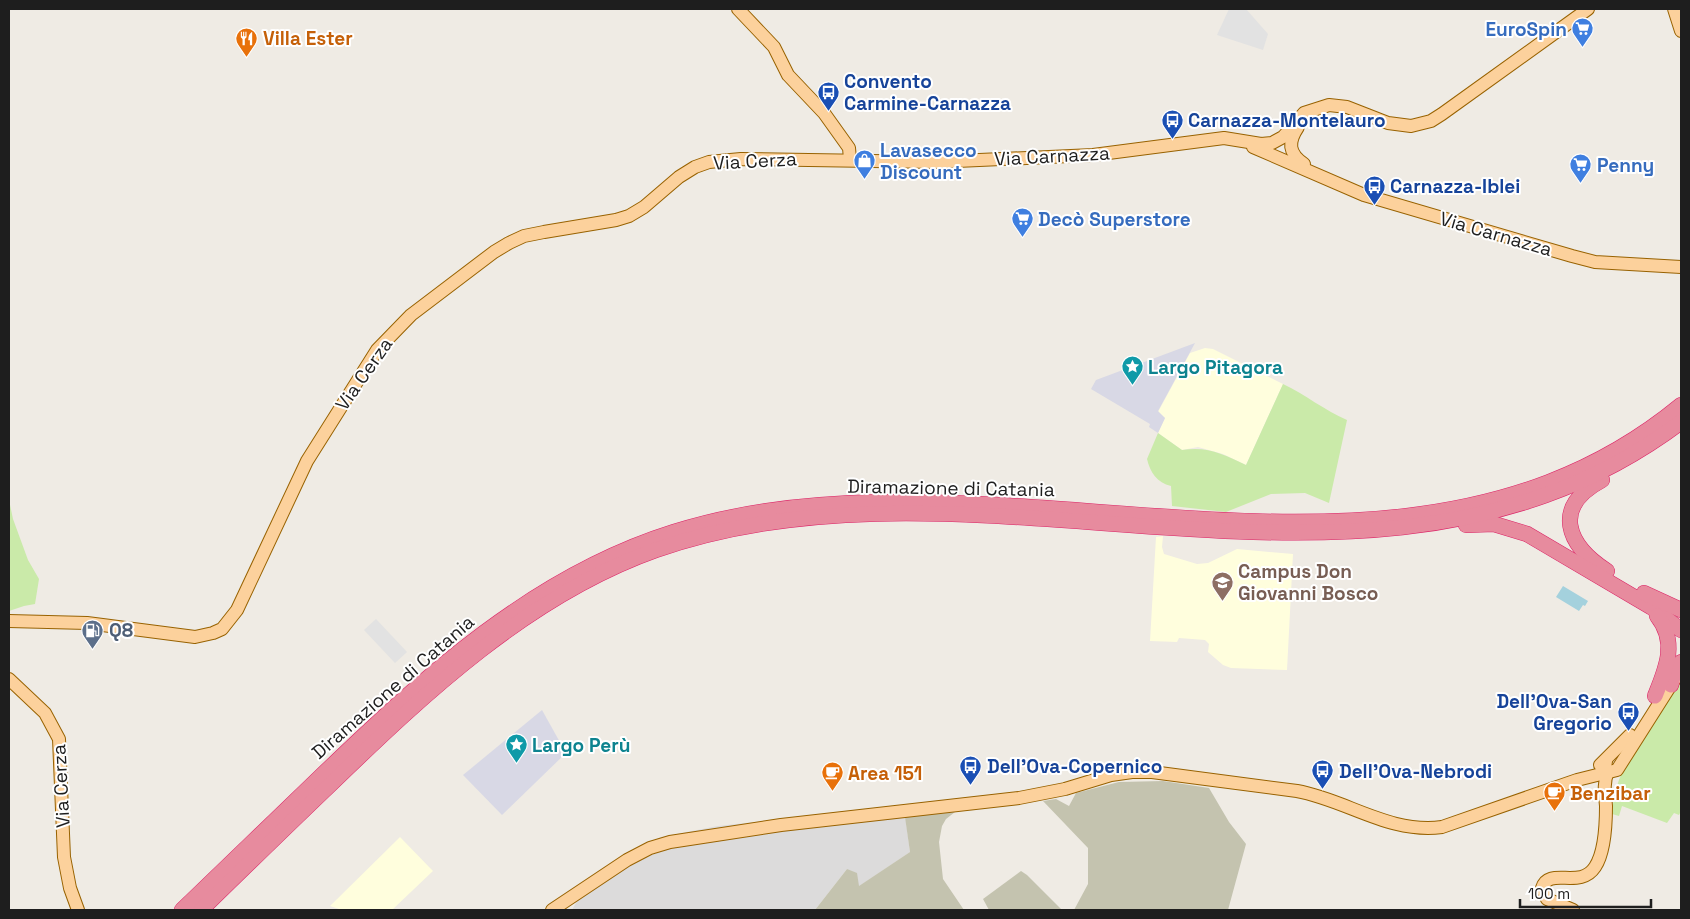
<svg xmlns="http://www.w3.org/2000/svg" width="1690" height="919" viewBox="0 0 1690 919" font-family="'Space Grotesk',sans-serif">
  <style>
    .residential { fill: #dcdbdb }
    .education { fill: #fffedd }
    .construction { fill: #c4c3af }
    .grass { fill: #caeaa9 }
    .parking { fill: #e2e2e2 }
    .plaza { fill: #d8d8e5 }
    .water { fill: #a4d1dd }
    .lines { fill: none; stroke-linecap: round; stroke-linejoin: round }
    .major-casing { stroke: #986200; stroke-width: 14 }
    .highway-casing { stroke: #db2366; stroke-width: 16 }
    .major { stroke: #fcd19c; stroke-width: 12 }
    .highway { stroke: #e78b9e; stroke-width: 15 }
    .labels { text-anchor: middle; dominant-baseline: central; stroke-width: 4; stroke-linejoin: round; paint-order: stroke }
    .shop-label { font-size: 19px; font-weight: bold; fill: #366cbe; stroke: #fff; text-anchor: start }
    .food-label { font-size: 19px; font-weight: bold; fill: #c56008; stroke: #fff; text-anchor: start }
    .transit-label { font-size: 19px; font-weight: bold; fill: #164399; stroke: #fff; text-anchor: start }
    .street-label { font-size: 19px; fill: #1e1e1e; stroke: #fff }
    .culture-label { font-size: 19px; font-weight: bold; fill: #0d838f; stroke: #fff; text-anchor: start }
    .education-label { font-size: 19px; font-weight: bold; fill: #785e54; stroke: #fff; text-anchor: start }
    .service-label { font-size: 19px; font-weight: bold; fill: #4e5e75; stroke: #fff; text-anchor: start }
  </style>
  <rect width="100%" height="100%" fill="#efebe4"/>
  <path class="residential" d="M 904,806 L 910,852 L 858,887 L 847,869 L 815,910 L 572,910 L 577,901 L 624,854 L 661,837 L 718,826 Z"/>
  <g class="education">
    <path d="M 1205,348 L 1213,349 L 1283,384 L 1246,465 L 1223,454 L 1205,449 L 1198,447 L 1182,450 L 1158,433 L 1165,418 L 1158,412 L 1190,353 Z"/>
    <path d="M 1163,536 L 1162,547 L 1164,554 L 1197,564 L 1208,563 L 1237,549 L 1293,554 L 1287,670 L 1231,668 L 1223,665 L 1208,652 L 1209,644 L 1205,640 L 1179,638 L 1177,642 L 1150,641 L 1156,537 Z"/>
    <path d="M 400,837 L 433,871 L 392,910 L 342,910 L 330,906 Z"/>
  </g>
  <g class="construction">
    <path d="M 1163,781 L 1209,788 L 1229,822 L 1246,844 L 1228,910 L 1074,910 L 1088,884 L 1088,848 L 1043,801 L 1056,799 L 1069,806 L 1076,793 L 1119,782 Z"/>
    <path d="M 955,812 L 946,819 L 942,826 L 939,842 L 943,879 L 964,910 L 815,910 L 847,869 L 857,873 L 859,886 L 910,852 L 905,817 Z"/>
    <path d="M 1021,871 L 1027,875 L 1062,910 L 989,910 L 983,899 Z"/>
  </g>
  <g class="grass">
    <path d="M 1283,384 C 1306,395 1324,410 1347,420 L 1329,503 L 1305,493 L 1271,494 L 1226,512 L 1172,506 L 1171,486 C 1157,483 1150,472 1147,459 L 1158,433 L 1182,450 C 1208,446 1223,454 1246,465 Z"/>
    <path d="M 9,500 L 13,519 L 28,560 L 39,579 L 35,604 L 24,606 L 9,611 Z"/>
    <path d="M 1681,676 L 1681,811 L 1679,815 L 1674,813 L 1667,823 L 1622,806 L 1619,816 L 1612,814 C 1615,762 1654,719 1681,676 Z"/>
  </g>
  <g class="parking">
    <path d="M 1229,9 L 1246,9 L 1268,34 L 1263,50 L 1217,35 Z"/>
    <path d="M 376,619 L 407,652 L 395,663 L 364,630 Z"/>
  </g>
  <g class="plaza">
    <path d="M 1195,343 L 1158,411 L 1165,418 L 1158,433 L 1149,427 L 1150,424 L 1091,389 L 1096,380 Z"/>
    <path d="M 542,710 L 566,753 L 502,815 L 463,775 Z"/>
  </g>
  <path class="water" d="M 1563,586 L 1588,601 L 1585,606 L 1583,605 L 1579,611 L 1556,597 Z"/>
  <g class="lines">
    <defs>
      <g id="major">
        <path d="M 738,9 L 774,47 L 788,75 L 824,113 L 849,148 L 850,159"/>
        <path d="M 1674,9 L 1681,31"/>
        <path d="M 1298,127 C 1288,142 1288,153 1304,164"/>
        <path d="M 1253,147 L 1364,195 L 1572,256 L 1595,262 L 1681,267"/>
        <path d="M 9,621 L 87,623 L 195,637 L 213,633 L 222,629 L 237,610 L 307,461 L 377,350 L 411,315 L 494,252 L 509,243 L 524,236 L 544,232 L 616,220 L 629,216 L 644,207 L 679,177 L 695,167 L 709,162 L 741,159 L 935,162 L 1093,155 L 1224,138 L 1261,144 L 1272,143 L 1283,137 L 1304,113 L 1329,105 L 1347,107 L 1388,123 L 1411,126 L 1431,121 L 1442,114 L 1588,9"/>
        <path d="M 9,679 L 45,713 L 59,739 L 64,857 L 70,888 L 78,910"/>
        <path d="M 1600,765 L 1630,735"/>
        <path d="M 552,910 L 627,860 L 650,848 L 670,842 L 781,825 L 1019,798 L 1065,789 L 1111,775 L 1132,772 L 1152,772 L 1297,791 C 1347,800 1389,834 1442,827 L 1577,780 L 1617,770 L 1676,677"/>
        <path d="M 1573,910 L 1547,899 L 1542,888 C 1549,866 1580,890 1595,867 C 1605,852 1606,824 1606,806 C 1605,794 1603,783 1608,771 L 1605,768 L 1606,761"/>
      </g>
      <g id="highway">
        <path d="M 1602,480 C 1551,507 1567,545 1607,571"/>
        <path d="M 1466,525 L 1494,524 L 1527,534 L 1651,607 L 1681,630"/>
        <path d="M 1644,593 L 1681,610"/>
        <path d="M 1671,685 L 1674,673 L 1681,662"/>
        <path d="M 1655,696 C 1666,669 1678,642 1657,616"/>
        <path d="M 182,910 C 228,866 274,821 320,777 C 424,677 533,576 674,532 C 996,430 1396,640 1681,405"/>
        <path d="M 201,910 C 244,868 287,826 331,784 C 425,693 529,595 656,550 C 988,434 1376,651 1681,422"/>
      </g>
    </defs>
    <use href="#major" class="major-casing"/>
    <use href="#highway" class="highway-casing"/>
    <use href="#major" class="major"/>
    <use href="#highway" class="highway"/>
  </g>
  <defs>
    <symbol id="supermarket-pin" viewBox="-11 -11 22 30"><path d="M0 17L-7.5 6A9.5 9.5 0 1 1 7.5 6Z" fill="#3f7fe0" stroke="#fff"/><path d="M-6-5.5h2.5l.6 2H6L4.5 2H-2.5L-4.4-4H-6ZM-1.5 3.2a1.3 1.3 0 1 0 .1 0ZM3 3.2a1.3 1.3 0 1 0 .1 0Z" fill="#fff"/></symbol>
    <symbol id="restaurant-pin" viewBox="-11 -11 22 30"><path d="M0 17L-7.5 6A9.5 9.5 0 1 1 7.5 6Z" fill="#e8710a" stroke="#fff"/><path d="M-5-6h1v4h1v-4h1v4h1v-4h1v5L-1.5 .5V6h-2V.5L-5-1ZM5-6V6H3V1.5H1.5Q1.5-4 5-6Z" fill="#fff"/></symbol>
    <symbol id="bus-pin" viewBox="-11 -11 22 30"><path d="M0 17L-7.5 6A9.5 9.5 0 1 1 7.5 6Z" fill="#1a4fb4" stroke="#fff"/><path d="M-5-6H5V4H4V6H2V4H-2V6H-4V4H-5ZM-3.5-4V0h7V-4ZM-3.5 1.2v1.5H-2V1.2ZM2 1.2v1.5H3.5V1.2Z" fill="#fff"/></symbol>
    <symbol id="shop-pin" viewBox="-11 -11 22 30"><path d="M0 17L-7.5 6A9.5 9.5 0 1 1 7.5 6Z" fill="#3f7fe0" stroke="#fff"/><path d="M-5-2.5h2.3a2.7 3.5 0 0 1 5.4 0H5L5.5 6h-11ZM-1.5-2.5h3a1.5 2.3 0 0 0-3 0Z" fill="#fff"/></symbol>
    <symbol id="sight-pin" viewBox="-11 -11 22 30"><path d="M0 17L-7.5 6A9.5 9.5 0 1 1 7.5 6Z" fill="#0f9aa8" stroke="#fff"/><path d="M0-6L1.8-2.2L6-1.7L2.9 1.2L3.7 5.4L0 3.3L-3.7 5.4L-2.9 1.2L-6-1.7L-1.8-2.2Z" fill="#fff"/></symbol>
    <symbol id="school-pin" viewBox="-11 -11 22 30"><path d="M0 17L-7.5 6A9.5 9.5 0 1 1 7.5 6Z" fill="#8d6e63" stroke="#fff"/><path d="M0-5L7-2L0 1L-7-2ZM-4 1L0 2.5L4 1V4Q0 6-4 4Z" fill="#fff"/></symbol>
    <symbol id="fuel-pin" viewBox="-11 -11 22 30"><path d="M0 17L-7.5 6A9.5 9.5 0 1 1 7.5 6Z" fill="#5c6f8a" stroke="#fff"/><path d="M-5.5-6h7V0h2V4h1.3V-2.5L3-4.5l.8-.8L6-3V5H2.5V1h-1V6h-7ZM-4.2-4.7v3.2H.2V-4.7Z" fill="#fff"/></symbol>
    <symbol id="cafe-pin" viewBox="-11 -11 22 30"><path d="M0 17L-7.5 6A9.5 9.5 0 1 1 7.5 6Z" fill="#e8710a" stroke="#fff"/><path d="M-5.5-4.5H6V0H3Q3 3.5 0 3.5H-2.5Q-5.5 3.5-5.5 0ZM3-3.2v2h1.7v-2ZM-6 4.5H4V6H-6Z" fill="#fff"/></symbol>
  </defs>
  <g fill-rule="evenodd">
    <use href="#supermarket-pin" x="1570" y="16" width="25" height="34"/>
    <use href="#restaurant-pin" x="234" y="26" width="25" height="34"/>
    <use href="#bus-pin" x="816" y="80" width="25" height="34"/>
    <use href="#bus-pin" x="1160" y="108" width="25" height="34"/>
    <use href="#shop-pin" x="852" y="148" width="25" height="34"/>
    <use href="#supermarket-pin" x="1568" y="152" width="25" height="34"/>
    <use href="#bus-pin" x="1362" y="174" width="25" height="34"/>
    <use href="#supermarket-pin" x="1010" y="206" width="25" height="34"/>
    <use href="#sight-pin" x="1120" y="354" width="25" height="34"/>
    <use href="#school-pin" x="1210" y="570" width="25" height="34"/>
    <use href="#fuel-pin" x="80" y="618" width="25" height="34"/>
    <use href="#bus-pin" x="1616" y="700" width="25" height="34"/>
    <use href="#sight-pin" x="504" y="732" width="25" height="34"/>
    <use href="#bus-pin" x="958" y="754" width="25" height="34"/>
    <use href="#bus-pin" x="1310" y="758" width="25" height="34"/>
    <use href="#cafe-pin" x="820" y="760" width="25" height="34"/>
    <use href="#cafe-pin" x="1542" y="780" width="25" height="34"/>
  </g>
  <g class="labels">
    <g class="shop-label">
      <text x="1567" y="29" text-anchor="end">EuroSpin</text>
      <text x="880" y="150">Lavasecco<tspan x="880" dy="22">Discount</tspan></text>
      <text x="1597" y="165">Penny</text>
      <text x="1038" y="219">Decò Superstore</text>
    </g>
    <g class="food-label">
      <text x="263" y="38">Villa Ester</text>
      <text x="848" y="773">Area 151</text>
      <text x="1570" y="793">Benzibar</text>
    </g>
    <g class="transit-label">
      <text x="844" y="81">Convento<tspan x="844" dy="22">Carmine-Carnazza</tspan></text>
      <text x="1188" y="120">Carnazza-Montelauro</text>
      <text x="1390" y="186">Carnazza-Iblei</text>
      <text x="1612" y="701" text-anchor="end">Dell'Ova-San<tspan x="1612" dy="22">Gregorio</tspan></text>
      <text x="987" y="766">Dell'Ova-Copernico</text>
      <text x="1339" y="771">Dell'Ova-Nebrodi</text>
    </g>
    <g class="street-label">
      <text transform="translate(1052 156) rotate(-3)">Via Carnazza</text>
      <text transform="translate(755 161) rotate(-3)">Via Cerza</text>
      <text transform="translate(1496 234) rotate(16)">Via Carnazza</text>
      <text transform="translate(364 374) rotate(-55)">Via Cerza</text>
      <text transform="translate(951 488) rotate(1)">Diramazione di Catania</text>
      <text transform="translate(393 687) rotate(-41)">Diramazione di Catania</text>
      <text transform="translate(61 786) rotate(-93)">Via Cerza</text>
    </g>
    <g class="culture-label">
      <text x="1148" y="367">Largo Pitagora</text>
      <text x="532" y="745">Largo Perù</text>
    </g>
    <g class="education-label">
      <text x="1238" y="571">Campus Don<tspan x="1238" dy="22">Giovanni Bosco</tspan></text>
    </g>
    <g class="service-label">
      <text x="109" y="630">Q8</text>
    </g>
  </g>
  <rect width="1690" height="919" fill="none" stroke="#1e1e1e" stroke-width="20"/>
  <path d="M1520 899v8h131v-8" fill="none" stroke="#1e1e1e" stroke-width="2.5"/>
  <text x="1528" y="899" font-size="15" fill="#1e1e1e" stroke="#ffffff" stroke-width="4" paint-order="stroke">100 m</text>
</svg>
